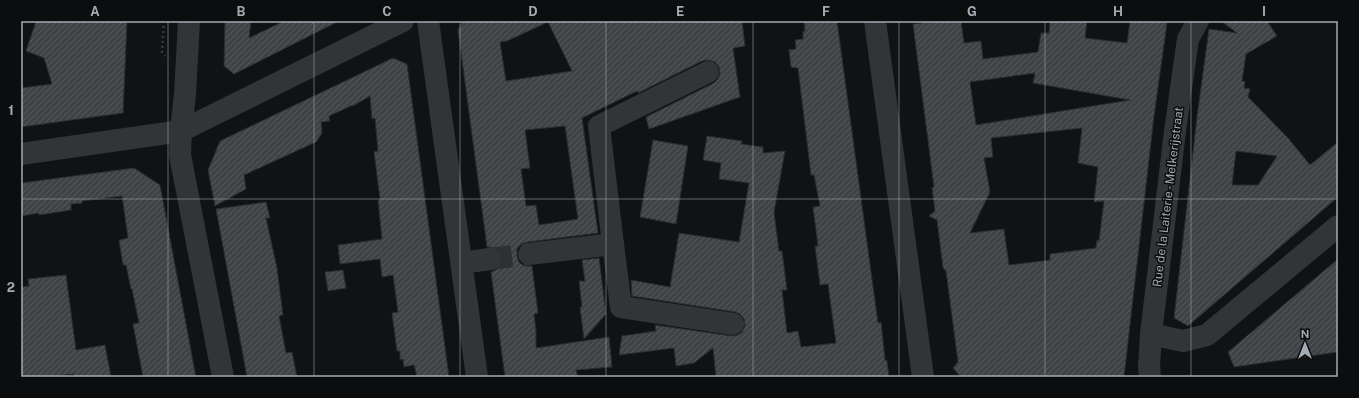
<svg xmlns="http://www.w3.org/2000/svg" width="1359" height="398" viewBox="0 0 1359 398" font-family="'Public Sans',sans-serif">
  <style>
    .building { fill: url(#building-hatch); stroke: #2b2c2f; fill-rule: evenodd }
    .lines { fill: none; stroke-linecap: round; stroke-linejoin: round }
    .minor-tunnel { stroke: #2e3133; stroke-width: 22; stroke-dasharray: 22 11; stroke-linecap: butt }
    .path { stroke: #393b3f; stroke-width: 2.5; stroke-dasharray: 2 3; stroke-linecap: butt }
    .minor { stroke: #333438; stroke-width: 22 }
    .grid { fill: none; stroke: #a3abb3; stroke-width: 1; stroke-opacity: 0.55 }
    .labels { text-anchor: middle; dominant-baseline: central; stroke-width: 3; stroke-linejoin: round; paint-order: stroke }
    .street-label { font-size: 12px; fill: #a3abb3; stroke: #0c0d0e }
    .neatline { fill: none; stroke: #a3abb3; stroke-width: 1.5 }
    .grid-label { font-size: 13px; text-anchor: middle; font-weight: bold; fill: #a3abb3 }
  </style>
  <defs>
    <pattern id="building-hatch" width="6" height="6" patternUnits="userSpaceOnUse"><rect width="6" height="6" fill="#404246"/><path d="M-1 1l2-2M0 6l6-6M5 7l2-2" fill="none" stroke="#585b5e"/></pattern>
  </defs>
  <rect width="100%" height="100%" fill="#111213"/>
  <g class="building">
    <path d="M 36,21 L 127,21 L 123,113 L 21,127 L 21,88 L 52,84 L 44,58 L 26,51 Z"/>
    <path d="M 225,21 L 251,21 L 249,38 L 284,21 L 339,21 L 234,74 L 224,66 Z"/>
    <path d="M 463,21 L 742,21 L 745,46 L 733,48 L 740,97 L 649,129 L 646,117 L 714,83 L 718,79 L 720,73 L 719,67 L 715,62 L 708,60 L 702,61 L 638,93 L 637,91 L 582,118 L 598,233 L 528,242 L 521,244 L 517,249 L 517,256 L 519,262 L 524,266 L 532,266 L 538,313 L 534,314 L 536,331 L 536,348 L 609,337 L 612,367 L 576,370 L 578,377 L 505,377 L 491,272 L 498,269 L 502,263 L 502,258 L 500,252 L 495,248 L 487,247 L 458,30 ZM 548,22 L 572,71 L 506,81 L 500,42 L 507,41 ZM 565,126 L 578,219 L 539,225 L 536,205 L 526,206 L 521,169 L 530,168 L 525,130 Z"/>
    <path d="M 804,21 L 837,21 L 878,323 L 881,322 L 885,360 L 887,361 L 889,377 L 716,377 L 713,348 L 694,363 L 676,366 L 674,348 L 619,355 L 622,336 L 656,331 L 655,325 L 732,336 L 738,335 L 742,332 L 745,326 L 744,319 L 740,314 L 735,312 L 632,296 L 631,280 L 670,287 L 679,233 L 739,242 L 749,183 L 719,179 L 721,163 L 703,160 L 707,136 L 742,141 L 741,144 L 763,147 L 763,153 L 785,151 L 774,212 L 779,251 L 782,251 L 787,290 L 782,290 L 787,333 L 798,331 L 801,347 L 836,343 L 828,284 L 820,285 L 815,246 L 818,246 L 813,207 L 820,206 L 814,175 L 811,175 L 798,68 L 791,67 L 789,50 L 796,49 L 795,40 L 803,39 L 803,31 L 805,31 Z"/>
    <path d="M 938,21 L 961,21 L 964,43 L 981,41 L 983,59 L 1038,52 L 1041,33 L 1049,33 L 1050,21 L 1087,21 L 1085,38 L 1127,43 L 1130,21 L 1148,21 L 1167,23 L 1154,116 L 1124,377 L 961,377 L 953,368 L 958,362 L 946,271 L 943,268 L 937,220 L 929,216 L 935,211 L 932,188 L 934,187 L 913,24 ZM 1035,73 L 1033,83 L 1130,100 L 976,125 L 970,82 ZM 1082,128 L 1078,163 L 1098,167 L 1094,202 L 1104,201 L 1099,241 L 1097,240 L 1096,248 L 1050,254 L 1050,260 L 1009,265 L 1004,229 L 970,233 L 990,192 L 984,158 L 993,157 L 991,138 Z"/>
    <path d="M 1221,21 L 1267,21 L 1277,36 L 1246,54 L 1242,81 L 1245,82 L 1244,88 L 1250,89 L 1248,97 L 1288,138 L 1310,165 L 1338,142 L 1338,197 L 1188,326 L 1174,318 L 1197,117 L 1209,29 L 1237,33 ZM 1236,151 L 1277,156 L 1258,185 L 1232,185 Z"/>
    <path d="M 393,58 L 407,64 L 449,377 L 417,377 L 414,365 L 404,367 L 403,359 L 400,360 L 400,351 L 397,351 L 392,313 L 398,312 L 393,275 L 382,277 L 380,259 L 340,264 L 338,245 L 382,239 L 378,200 L 380,199 L 374,152 L 378,151 L 375,118 L 372,119 L 370,96 L 353,106 L 353,105 L 329,116 L 330,121 L 321,122 L 322,133 L 316,142 L 244,175 L 246,189 L 215,206 L 208,170 L 220,141 Z"/>
    <path d="M 653,140 L 688,146 L 676,224 L 640,217 Z"/>
    <path d="M 134,168 L 160,185 L 196,377 L 143,377 L 133,324 L 139,323 L 132,289 L 131,289 L 126,265 L 123,265 L 119,240 L 128,238 L 122,196 L 82,201 L 82,203 L 71,204 L 71,210 L 39,215 L 39,213 L 21,216 L 21,183 Z"/>
    <path d="M 266,202 L 270,218 L 266,218 L 277,268 L 283,315 L 279,316 L 286,353 L 292,352 L 297,377 L 247,377 L 216,209 Z"/>
    <path d="M 599,258 L 606,314 L 584,339 L 580,307 L 582,307 L 579,281 L 585,281 L 582,260 Z"/>
    <path d="M 1338,259 L 1338,352 L 1234,367 L 1228,352 Z"/>
    <path d="M 343,270 L 346,288 L 328,291 L 325,272 Z"/>
    <path d="M 66,275 L 76,350 L 105,345 L 111,377 L 74,377 L 74,374 L 46,377 L 21,377 L 21,287 L 29,286 L 28,279 Z"/>
  </g>
  <g class="lines">
    <path class="minor-tunnel" d="M 490,259 L 529,254"/>
    <path class="path" d="M 164,21 L 162,52 L 165,56"/>
    <g class="minor">
      <path d="M 189,21 L 185,94 L 181,131 L 180,155 L 223,377"/>
      <path d="M 428,21 L 477,377"/>
      <path d="M 875,21 L 923,377"/>
      <path d="M 21,154 L 181,131 L 403,21"/>
      <path d="M 613,244 L 621,307 L 733,324"/>
      <path d="M 529,254 L 613,244 L 599,126 L 708,72"/>
      <path d="M 462,263 L 490,259"/>
      <path d="M 1151,334 L 1183,341 L 1207,335 L 1338,226"/>
      <path d="M 1150,377 L 1149,366 L 1151,334 L 1175,131 L 1188,39 L 1198,21"/>
    </g>
  </g>
  <path class="grid" d="M 168,21 L 168,377M 314,21 L 314,377M 460,21 L 460,377M 606,21 L 606,377M 753,21 L 753,377M 899,21 L 899,377M 1045,21 L 1045,377M 1191,21 L 1191,377M 21,199 L 1338,199"/>
  <g class="labels">
    <g class="street-label">
      <text transform="translate(1168 197) rotate(-83)">Rue de la Laiterie - Melkerijstraat</text>
    </g>
  </g>
  <rect width="1359" height="398" fill="none" stroke="#0c0d0e" stroke-width="44"/>
  <g transform="translate(1305 344)" stroke="#0c0d0e" stroke-width="3" paint-order="stroke">
  <path d="M0-3L7 15L0 10L-7 15Z" fill="#a3abb3"/>
  <text y="-6" font-size="11" font-weight="bold" text-anchor="middle" fill="#a3abb3">N</text>
  </g>
  <rect x="22" y="22" width="1315" height="354" class="neatline"/>
  <g class="grid-label">
    <text x="95" y="16">A</text>
    <text x="241" y="16">B</text>
    <text x="387" y="16">C</text>
    <text x="533" y="16">D</text>
    <text x="680" y="16">E</text>
    <text x="826" y="16">F</text>
    <text x="972" y="16">G</text>
    <text x="1118" y="16">H</text>
    <text x="1264" y="16">I</text>
    <text x="11" y="115">1</text>
    <text x="11" y="292">2</text>
  </g>
</svg>
